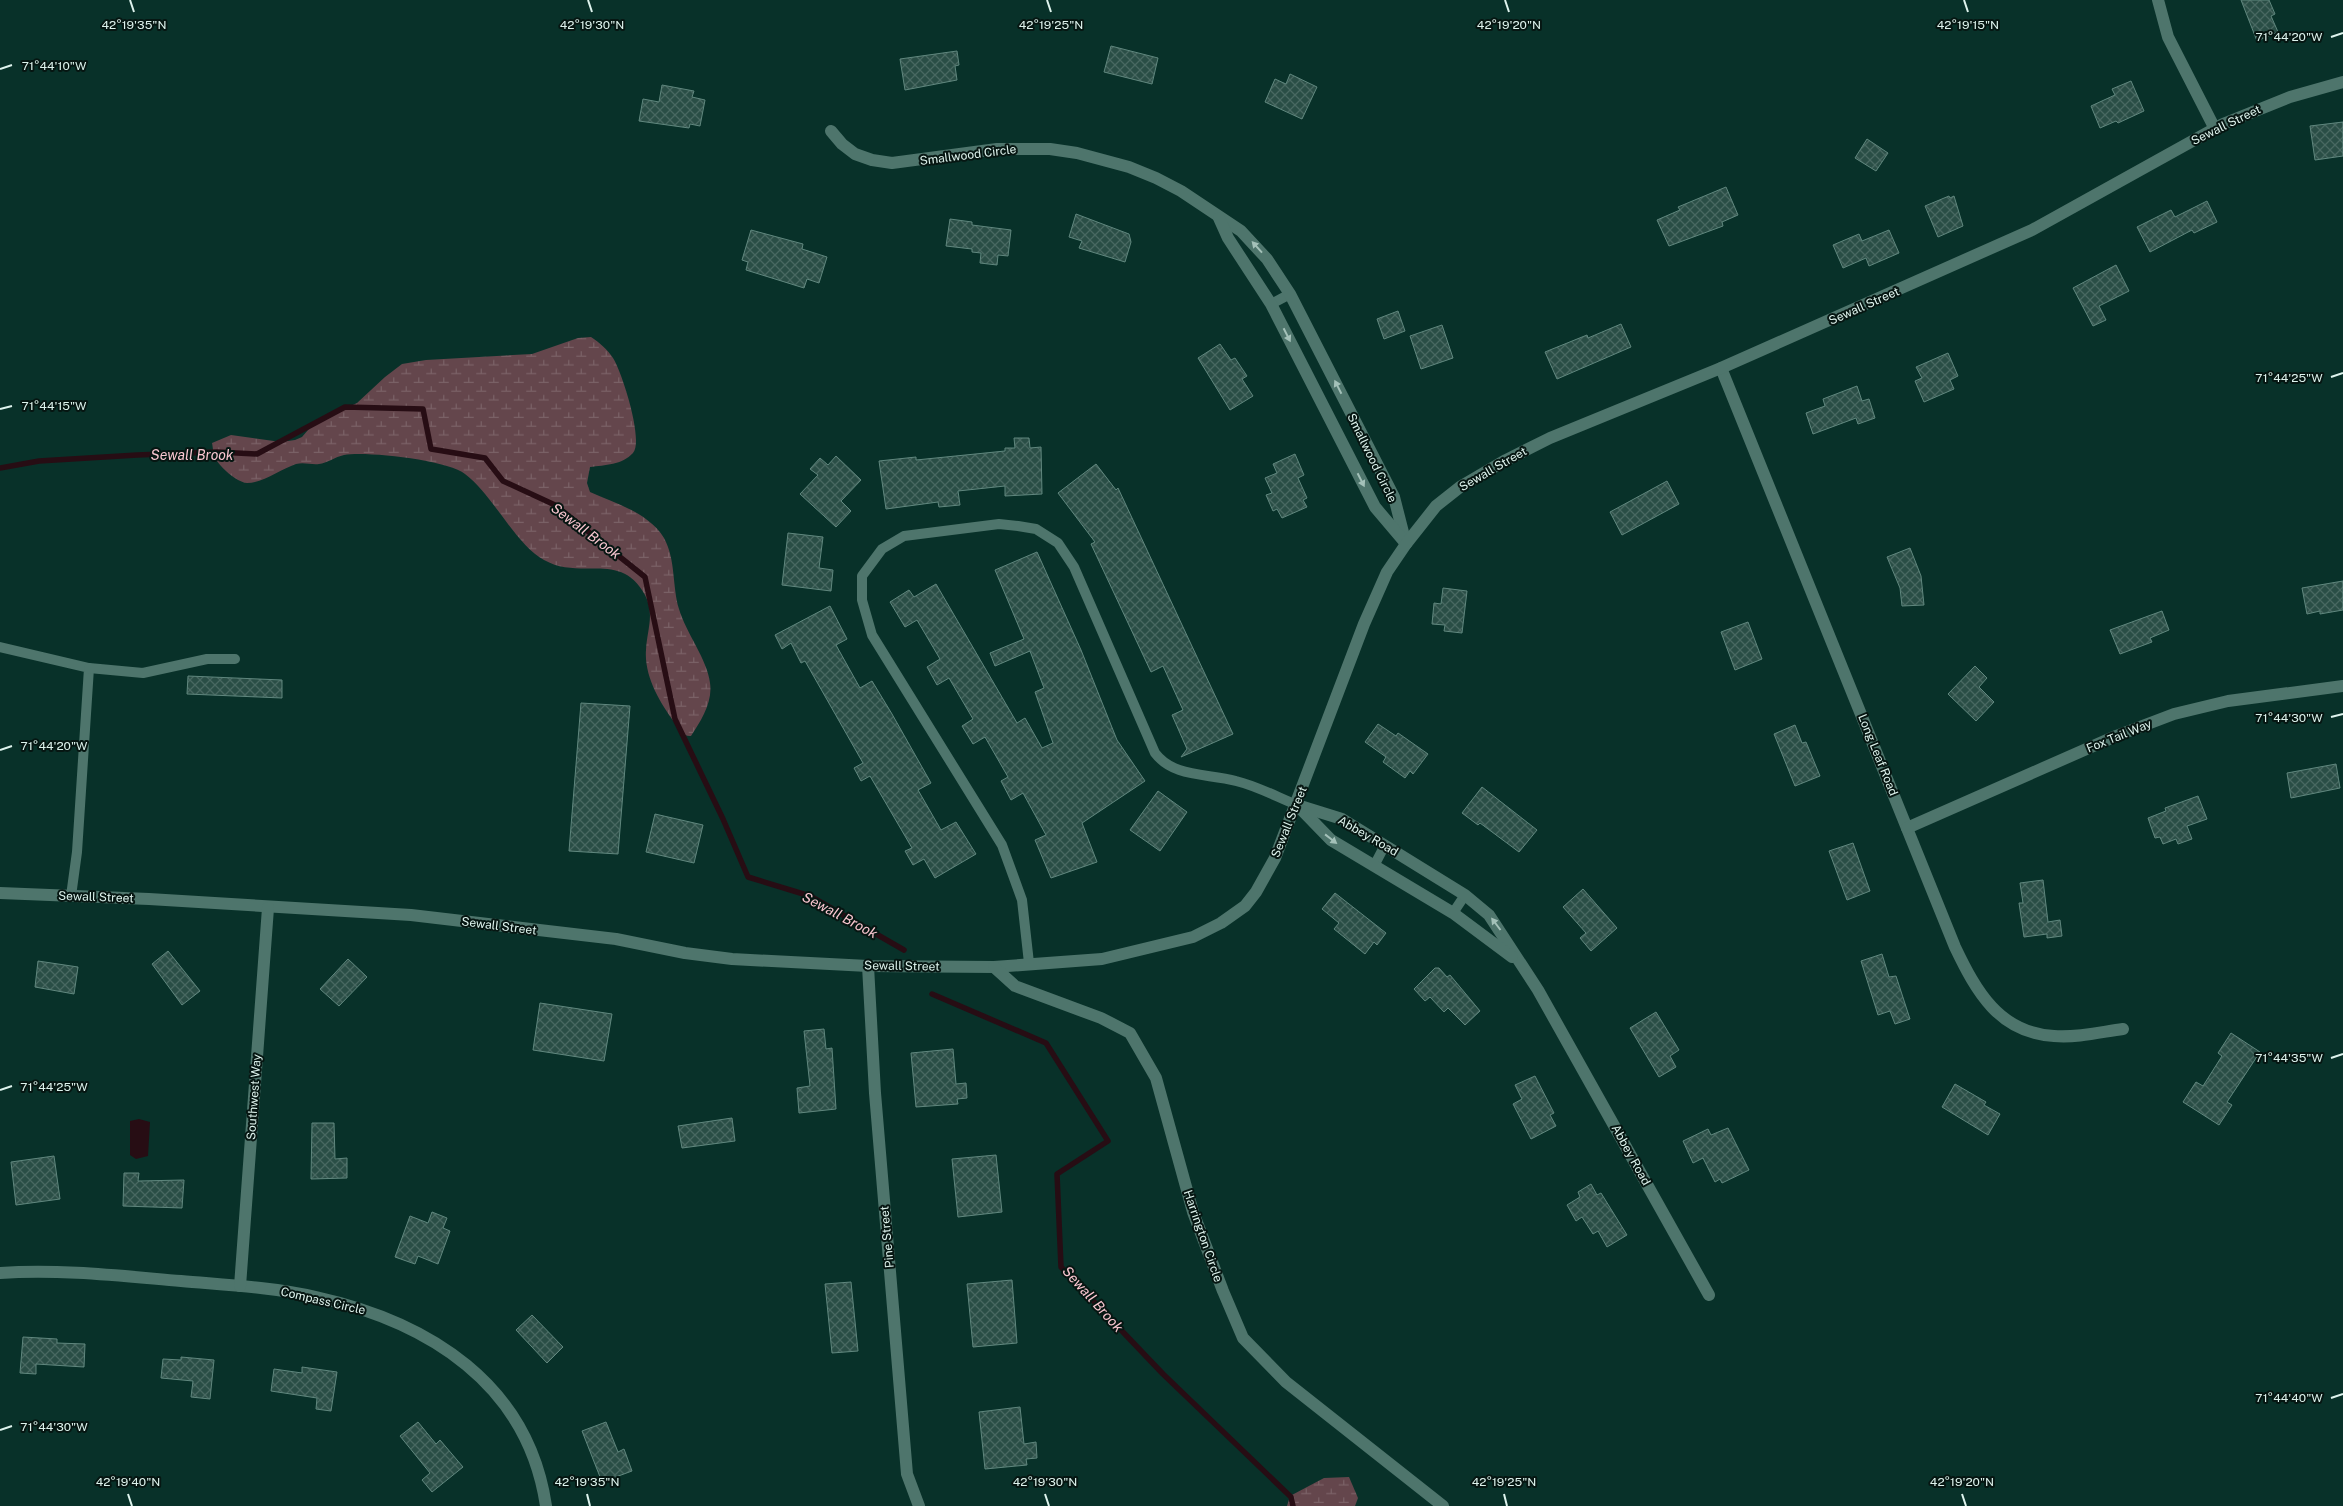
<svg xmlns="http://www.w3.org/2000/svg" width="2343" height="1506" viewBox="0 0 2343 1506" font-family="'Public Sans',sans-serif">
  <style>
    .wetland { fill: url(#wetland-marsh) }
    .water { fill: #270d14 }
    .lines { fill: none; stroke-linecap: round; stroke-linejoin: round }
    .stream { stroke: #270d14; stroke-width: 5.5 }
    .building { fill: url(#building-cross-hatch); stroke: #60877e }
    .service { stroke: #4e756c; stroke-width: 10 }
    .minor { stroke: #4e756c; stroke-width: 12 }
    .oneway { fill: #a4c1b9 }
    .ticks { fill: none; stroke: #def3ed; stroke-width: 2 }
    .labels { text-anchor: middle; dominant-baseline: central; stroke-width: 4; stroke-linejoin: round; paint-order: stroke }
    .street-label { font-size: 12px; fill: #def3ed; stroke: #061612 }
    .water-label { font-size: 14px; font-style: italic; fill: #fac7d1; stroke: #061612 }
    .ticks-label { font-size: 12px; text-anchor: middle; fill: #def3ed; stroke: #061612; stroke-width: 4; stroke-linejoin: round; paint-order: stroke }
  </style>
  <defs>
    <pattern id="wetland-marsh" width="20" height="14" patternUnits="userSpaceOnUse" patternTransform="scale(1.25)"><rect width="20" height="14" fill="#64464c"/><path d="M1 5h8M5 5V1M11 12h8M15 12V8" fill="none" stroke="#7a6166"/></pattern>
    <pattern id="building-cross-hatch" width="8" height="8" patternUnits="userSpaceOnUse" patternTransform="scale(1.25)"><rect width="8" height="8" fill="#2a4e46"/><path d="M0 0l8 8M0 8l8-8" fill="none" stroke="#486861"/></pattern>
  </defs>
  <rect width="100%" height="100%" fill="#083129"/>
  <g class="wetland">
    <path d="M 591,337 C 600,343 607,349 613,358 C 622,372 644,441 633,453 C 622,465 605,465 590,467 L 587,483 L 590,492 C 615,503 649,513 664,538 C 676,560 672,586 679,609 C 686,633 707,659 710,683 C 713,702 701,721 691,736 C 683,737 679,728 675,723 C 660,703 644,676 646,650 C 647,630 655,614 645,595 C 621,550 581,581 544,560 C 515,544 493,495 465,474 C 448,460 366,451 344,455 C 335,457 327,463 319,464 C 312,465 304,462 296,464 C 281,469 263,483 247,483 C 236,482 220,467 215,458 C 213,454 213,447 212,443 L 231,435 L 281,442 L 295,440 L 302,437 L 314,423 L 357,403 L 385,377 L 402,364 L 426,360 L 532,354 L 578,338 Z"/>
    <path d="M 1349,1477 L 1358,1498 L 1355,1506 L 1287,1506 L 1290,1496 L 1324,1478 Z"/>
  </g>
  <path class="water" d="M 139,1119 L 150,1122 L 148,1156 L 136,1159 L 130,1155 L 130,1121 Z"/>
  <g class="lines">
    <g class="stream">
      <path d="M 0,468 L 39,461 L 137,455 L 217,452 L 257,454 L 345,407 L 423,409 L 431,449 L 485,458 L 503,481 L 555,505 L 645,577 L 675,719 L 723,819 L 748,877 L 810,896 L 904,950"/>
      <path d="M 932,994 L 1046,1043 L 1108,1141 L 1057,1174 L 1061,1267 L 1163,1374 L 1291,1497 L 1293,1506"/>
    </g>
  </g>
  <g class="building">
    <path d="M 2241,0 L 2269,0 L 2275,14 L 2271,16 L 2278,32 L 2257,41 Z"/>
    <path d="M 1111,46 L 1158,58 L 1152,84 L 1104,72 Z"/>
    <path d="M 957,51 L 959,65 L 955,66 L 957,80 L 905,90 L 900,59 Z"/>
    <path d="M 1290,74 L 1317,87 L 1302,119 L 1265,102 L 1275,79 L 1286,84 Z"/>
    <path d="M 2131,81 L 2144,111 L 2118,123 L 2116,121 L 2100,128 L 2091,106 L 2115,95 L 2112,89 Z"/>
    <path d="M 662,85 L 694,91 L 692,97 L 705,100 L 700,126 L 690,124 L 689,128 L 639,121 L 643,99 L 659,102 Z"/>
    <path d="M 2343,122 L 2343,156 L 2315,160 L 2310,126 Z"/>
    <path d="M 1867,139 L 1888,153 L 1876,171 L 1855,158 Z"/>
    <path d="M 1726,187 L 1738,215 L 1722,222 L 1723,226 L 1669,246 L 1657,220 L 1680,210 L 1678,207 Z"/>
    <path d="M 1949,196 L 1950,198 L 1954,196 L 1963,226 L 1938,237 L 1925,206 Z"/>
    <path d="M 2207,201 L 2217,222 L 2194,233 L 2192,230 L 2150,252 L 2137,227 L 2171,210 L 2175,217 Z"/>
    <path d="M 1076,214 L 1129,234 L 1131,242 L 1125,262 L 1079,248 L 1082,241 L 1069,237 Z"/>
    <path d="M 950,219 L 972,222 L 972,225 L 1011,230 L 1008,256 L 998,255 L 997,265 L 980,263 L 981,253 L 972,252 L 972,249 L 946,246 Z"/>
    <path d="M 751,230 L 803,244 L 802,249 L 827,257 L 819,283 L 807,279 L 804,288 L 746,270 L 748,262 L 742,260 Z"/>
    <path d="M 1889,230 L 1899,253 L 1869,266 L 1866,258 L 1843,268 L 1833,245 L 1859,234 L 1862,241 Z"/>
    <path d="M 2116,265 L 2129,291 L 2099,306 L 2106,320 L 2093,326 L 2073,288 Z"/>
    <path d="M 1398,311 L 1405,331 L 1384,339 L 1377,319 Z"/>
    <path d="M 1621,324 L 1631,347 L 1557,379 L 1545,352 L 1587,335 L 1588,338 Z"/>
    <path d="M 1442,325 L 1453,358 L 1421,369 L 1410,336 Z"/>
    <path d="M 1220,344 L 1231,360 L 1235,358 L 1247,376 L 1242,379 L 1253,396 L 1230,410 L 1198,358 Z"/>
    <path d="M 1948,353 L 1958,376 L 1950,380 L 1954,389 L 1924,402 L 1915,381 L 1922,378 L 1916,367 Z"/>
    <path d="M 1857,386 L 1862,401 L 1869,399 L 1875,418 L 1858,424 L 1856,418 L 1813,434 L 1806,413 L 1825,406 L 1823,399 Z"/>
    <path d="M 1014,438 L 1029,438 L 1030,448 L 1041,447 L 1042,494 L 1005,496 L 1005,486 L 958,491 L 960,505 L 939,507 L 938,502 L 886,509 L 879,461 L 916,457 L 916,460 L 1005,451 L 1005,448 L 1015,448 Z"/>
    <path d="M 1295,454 L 1304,475 L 1298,478 L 1307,498 L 1303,500 L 1307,507 L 1282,518 L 1277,509 L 1273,511 L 1266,495 L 1272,493 L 1265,478 L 1277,473 L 1273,464 Z"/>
    <path d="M 836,456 L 861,480 L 841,501 L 851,511 L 836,527 L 800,494 L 818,475 L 810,469 L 820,458 L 828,465 Z"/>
    <path d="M 1096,464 L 1116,490 L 1118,488 L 1233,734 L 1181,757 L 1187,749 L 1172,715 L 1183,710 L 1163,666 L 1151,672 L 1091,544 L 1095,542 L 1058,493 Z"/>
    <path d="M 1667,481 L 1679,504 L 1622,535 L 1610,512 Z"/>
    <path d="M 788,533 L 823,537 L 819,568 L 833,570 L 831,591 L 782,585 Z"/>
    <path d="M 1910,548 L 1921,576 L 1924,605 L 1902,606 L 1900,588 L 1887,557 Z"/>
    <path d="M 1037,552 L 1081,650 L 1117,740 L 1145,781 L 1082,823 L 1097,862 L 1051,878 L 1035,840 L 1046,835 L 1023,793 L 1011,800 L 1001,781 L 1008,777 L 985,737 L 973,744 L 962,726 L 973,719 L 949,678 L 937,685 L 927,667 L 940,659 L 917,620 L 905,627 L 890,602 L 909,590 L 914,597 L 936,584 L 1017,723 L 1025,718 L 1042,748 L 1053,743 L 1035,692 L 1044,688 L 1030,651 L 995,666 L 990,653 L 1024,639 L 995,570 Z"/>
    <path d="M 2343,581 L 2343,610 L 2320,614 L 2320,611 L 2307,614 L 2302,588 Z"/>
    <path d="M 1443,588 L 1467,591 L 1462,633 L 1444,631 L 1445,625 L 1432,624 L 1434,603 L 1441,604 Z"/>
    <path d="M 830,606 L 847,639 L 836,645 L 860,688 L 872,681 L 892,714 L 931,783 L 918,790 L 941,830 L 956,822 L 976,854 L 935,878 L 924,859 L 913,865 L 905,851 L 912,848 L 870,776 L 861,781 L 854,768 L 863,763 L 805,661 L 801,663 L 791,643 L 782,649 L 775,635 Z"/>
    <path d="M 2162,611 L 2169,630 L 2150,638 L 2152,642 L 2120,654 L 2110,630 Z"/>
    <path d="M 1748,622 L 1762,659 L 1735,670 L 1721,632 Z"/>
    <path d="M 1975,666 L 1987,678 L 1979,687 L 1994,702 L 1976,721 L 1948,694 Z"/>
    <path d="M 188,676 L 282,680 L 282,698 L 187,694 Z"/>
    <path d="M 581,703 L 630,706 L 618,854 L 569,851 Z"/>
    <path d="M 1378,724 L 1396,736 L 1398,733 L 1428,754 L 1413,774 L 1410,771 L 1405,778 L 1383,762 L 1386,757 L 1365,742 Z"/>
    <path d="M 1795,725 L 1802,743 L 1806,742 L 1820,776 L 1795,786 L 1774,734 Z"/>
    <path d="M 2336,764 L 2340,788 L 2291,798 L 2287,773 Z"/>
    <path d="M 1482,787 L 1537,830 L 1519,852 L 1480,823 L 1478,825 L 1462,813 Z"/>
    <path d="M 1158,791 L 1187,812 L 1160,851 L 1130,830 Z"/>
    <path d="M 2198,796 L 2207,819 L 2187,826 L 2192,839 L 2178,844 L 2176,839 L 2163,844 L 2160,837 L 2155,838 L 2148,818 L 2166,811 L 2165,808 Z"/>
    <path d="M 655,814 L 703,825 L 694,863 L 646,852 Z"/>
    <path d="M 1853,843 L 1870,891 L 1847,900 L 1829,851 Z"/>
    <path d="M 2043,880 L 2048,922 L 2060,920 L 2062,936 L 2047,938 L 2047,934 L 2024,937 L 2019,903 L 2023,903 L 2020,883 Z"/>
    <path d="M 1583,889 L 1617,928 L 1591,951 L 1580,938 L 1586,933 L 1563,907 Z"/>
    <path d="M 1335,893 L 1386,933 L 1377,945 L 1374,942 L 1365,954 L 1334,929 L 1339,923 L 1322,909 Z"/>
    <path d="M 168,951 L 200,991 L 182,1005 L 152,964 Z"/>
    <path d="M 1882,954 L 1889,977 L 1896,976 L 1910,1019 L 1895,1024 L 1890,1011 L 1878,1015 L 1861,961 Z"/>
    <path d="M 348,959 L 367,977 L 339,1006 L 320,989 Z"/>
    <path d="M 38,961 L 78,967 L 74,994 L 35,987 Z"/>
    <path d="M 1435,968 L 1439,968 L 1447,977 L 1450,975 L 1480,1011 L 1465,1025 L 1448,1008 L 1444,1012 L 1430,997 L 1425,1001 L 1414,989 Z"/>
    <path d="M 540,1003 L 612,1014 L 604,1061 L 533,1050 Z"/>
    <path d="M 1656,1012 L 1679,1050 L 1670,1056 L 1676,1067 L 1659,1077 L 1630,1028 Z"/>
    <path d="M 824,1029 L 826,1049 L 832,1048 L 836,1109 L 799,1113 L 797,1088 L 810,1086 L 804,1031 Z"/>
    <path d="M 2231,1033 L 2260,1052 L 2227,1102 L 2232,1105 L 2219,1125 L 2183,1102 L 2196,1082 L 2203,1086 L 2222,1056 L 2218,1053 Z"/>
    <path d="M 953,1049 L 956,1084 L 966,1083 L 967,1098 L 957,1099 L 958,1104 L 916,1107 L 911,1053 Z"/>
    <path d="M 1535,1076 L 1554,1113 L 1550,1115 L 1556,1126 L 1531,1139 L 1513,1104 L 1522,1099 L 1515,1085 Z"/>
    <path d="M 1955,1084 L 1986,1102 L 1984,1105 L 2000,1114 L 1988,1135 L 1942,1107 Z"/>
    <path d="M 732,1118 L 735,1141 L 682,1148 L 678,1126 Z"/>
    <path d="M 312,1123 L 334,1123 L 335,1159 L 347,1158 L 347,1178 L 311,1179 Z"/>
    <path d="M 1728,1128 L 1749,1170 L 1722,1183 L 1720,1179 L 1715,1182 L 1703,1158 L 1693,1163 L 1683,1141 L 1708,1129 L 1711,1135 Z"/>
    <path d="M 996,1155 L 1002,1212 L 958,1217 L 952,1159 Z"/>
    <path d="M 54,1156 L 60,1199 L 16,1205 L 11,1162 Z"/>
    <path d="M 124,1173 L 139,1173 L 138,1181 L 184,1180 L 182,1208 L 123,1206 Z"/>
    <path d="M 1591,1184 L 1597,1195 L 1601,1193 L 1627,1235 L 1607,1247 L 1598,1231 L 1593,1234 L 1582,1217 L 1576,1221 L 1567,1205 L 1580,1197 L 1578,1192 Z"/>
    <path d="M 432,1212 L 447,1218 L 443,1228 L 450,1231 L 438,1264 L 418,1256 L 415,1264 L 395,1257 L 410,1216 L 428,1223 Z"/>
    <path d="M 1012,1280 L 1017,1343 L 973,1347 L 967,1284 Z"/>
    <path d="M 851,1282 L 858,1351 L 832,1353 L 825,1284 Z"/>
    <path d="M 532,1315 L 563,1347 L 547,1363 L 516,1330 Z"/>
    <path d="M 23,1337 L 57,1339 L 57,1343 L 85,1344 L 84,1367 L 36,1364 L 36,1374 L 20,1373 Z"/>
    <path d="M 181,1357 L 214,1360 L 210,1399 L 191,1397 L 193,1381 L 161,1378 L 163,1359 L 181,1360 Z"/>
    <path d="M 302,1367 L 337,1372 L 331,1411 L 316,1409 L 317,1398 L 271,1391 L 274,1369 L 302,1373 Z"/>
    <path d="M 1020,1407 L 1024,1444 L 1036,1442 L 1037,1458 L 1026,1459 L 1027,1465 L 985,1469 L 979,1412 Z"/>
    <path d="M 418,1422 L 436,1444 L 440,1440 L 463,1467 L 432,1492 L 422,1480 L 430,1473 L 400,1436 Z"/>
    <path d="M 606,1422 L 618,1452 L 624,1449 L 632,1471 L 602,1482 L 582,1431 Z"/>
  </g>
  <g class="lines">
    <g class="service">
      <path d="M 1271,304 L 1290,294"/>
      <path d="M 0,647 L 89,668 L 77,852 L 71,896"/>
      <path d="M 89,668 L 143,673 L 207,659 L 235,659"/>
      <path d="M 1374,866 L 1385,845"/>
      <path d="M 1453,913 L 1465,895"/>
      <path d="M 1029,963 L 1022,900 L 1002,845 L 872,635 L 862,600 L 862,576 L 882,549 L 904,536 L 999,524 L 1018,526 L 1036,529 L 1058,543 L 1074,567 L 1155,753 C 1174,778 1207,773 1236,781 C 1257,786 1277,797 1297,805"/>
    </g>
    <g class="minor">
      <path d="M 2158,0 L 2168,37 L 2215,129"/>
      <path d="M 831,131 L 842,144 L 855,154 L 872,160 L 892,163 L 997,149 L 1050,149 L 1077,153 L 1129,167 L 1156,178 L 1181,191 L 1241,231 L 1267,259 L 1290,294 L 1394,497 L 1406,544"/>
      <path d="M 1219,218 L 1228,238 L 1271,304 L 1375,507 L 1403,540"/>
      <path d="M 1721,368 L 1955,947 C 1976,991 1999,1033 2054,1036 C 2077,1038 2101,1032 2123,1029"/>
      <path d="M 1297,805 L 1342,819 L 1465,895 L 1489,915 L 1538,990 L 1709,1295"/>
      <path d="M 1298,806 L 1331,840 L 1453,913 L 1512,957"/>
      <path d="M 1907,828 L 2116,736 L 2174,714 L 2228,701 L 2343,686"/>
      <path d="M 0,893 L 149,899 L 411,915 L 616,939 L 685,953 L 732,959 L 868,966 L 994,967 L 1102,959 L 1193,937 L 1221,923 L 1245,906 L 1256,892 L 1275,858 L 1364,624 L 1387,572 L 1406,544 L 1436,506 L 1460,487 L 1506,460 L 1550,438 L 1721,368 L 2032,230 L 2223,124 L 2290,97 L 2343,82"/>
      <path d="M 868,966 L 875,1093 L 907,1474 L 919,1506"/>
      <path d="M 994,967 L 1015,986 L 1101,1018 L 1130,1033 L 1156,1078 L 1193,1212 L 1223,1291 L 1243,1338 L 1286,1382 L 1443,1506"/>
      <path d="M 0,1273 C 61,1269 121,1276 181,1281 C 226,1285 272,1287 316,1297 C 429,1322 528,1384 546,1506"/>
      <path d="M 240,1286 L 268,908"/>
    </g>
  </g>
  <defs><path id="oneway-solid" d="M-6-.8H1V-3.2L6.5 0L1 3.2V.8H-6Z" transform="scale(1.25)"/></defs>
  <g class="oneway">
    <use href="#oneway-solid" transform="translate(1257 247) rotate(-132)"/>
    <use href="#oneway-solid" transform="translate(1287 335) rotate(63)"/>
    <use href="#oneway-solid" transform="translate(1338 387) rotate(-117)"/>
    <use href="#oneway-solid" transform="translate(1361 480) rotate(63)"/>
    <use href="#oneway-solid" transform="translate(1331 839) rotate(38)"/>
    <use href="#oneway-solid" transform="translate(1496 924) rotate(-127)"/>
  </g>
  <path class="ticks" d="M 130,0 L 134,12M 588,0 L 592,12M 1047,0 L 1051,12M 1505,0 L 1509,12M 1964,0 L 1968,12M 2331,37 L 2343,33M 0,69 L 12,65M 2331,377 L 2343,373M 0,409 L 12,406M 2331,717 L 2343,714M 0,750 L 12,746M 2331,1058 L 2343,1054M 0,1090 L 12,1086M 2331,1398 L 2343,1394M 0,1430 L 12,1426M 128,1494 L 132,1506M 587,1494 L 590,1506M 1045,1494 L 1049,1506M 1504,1494 L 1507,1506M 1962,1494 L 1966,1506"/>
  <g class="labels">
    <g class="street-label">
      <text transform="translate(2226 125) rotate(-26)">Sewall Street</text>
      <text transform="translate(968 155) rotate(-7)">Smallwood Circle</text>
      <text transform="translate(1864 306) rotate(-24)">Sewall Street</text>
      <text transform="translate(1372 458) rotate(64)">Smallwood Circle</text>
      <text transform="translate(1493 469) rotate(-30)">Sewall Street</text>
      <text transform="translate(2119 736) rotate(-22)">Fox Tail Way</text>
      <text transform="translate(1878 755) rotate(68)">Long Leaf Road</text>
      <text transform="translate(1289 822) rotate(-68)">Sewall Street</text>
      <text transform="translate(1368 836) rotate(30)">Abbey Road</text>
      <text transform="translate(96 897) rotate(2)">Sewall Street</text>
      <text transform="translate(499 926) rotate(7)">Sewall Street</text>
      <text transform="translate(902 966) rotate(1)">Sewall Street</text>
      <text transform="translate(254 1097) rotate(-86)">Southwest Way</text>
      <text transform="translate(1631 1155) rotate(61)">Abbey Road</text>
      <text transform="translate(1203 1236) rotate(71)">Harrington Circle</text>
      <text transform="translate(887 1237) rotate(-95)">Pine Street</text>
      <text transform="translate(323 1301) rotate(13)">Compass Circle</text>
    </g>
    <g class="water-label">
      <text x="192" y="455">Sewall Brook</text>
      <text transform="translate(586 531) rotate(37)">Sewall Brook</text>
      <text transform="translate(840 915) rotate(28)">Sewall Brook</text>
      <text transform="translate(1093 1299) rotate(48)">Sewall Brook</text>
    </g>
  </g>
  <g class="ticks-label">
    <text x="134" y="29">42°19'35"N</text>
    <text x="592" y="29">42°19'30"N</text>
    <text x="1051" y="29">42°19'25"N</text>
    <text x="1509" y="29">42°19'20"N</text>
    <text x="1968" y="29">42°19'15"N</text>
    <text x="2289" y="41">71°44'20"W</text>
    <text x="54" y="70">71°44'10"W</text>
    <text x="2289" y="382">71°44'25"W</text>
    <text x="54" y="410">71°44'15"W</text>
    <text x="2289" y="722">71°44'30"W</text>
    <text x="54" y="750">71°44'20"W</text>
    <text x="2289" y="1062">71°44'35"W</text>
    <text x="54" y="1091">71°44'25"W</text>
    <text x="2289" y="1402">71°44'40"W</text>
    <text x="54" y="1431">71°44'30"W</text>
    <text x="128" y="1486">42°19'40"N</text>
    <text x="587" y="1486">42°19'35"N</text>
    <text x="1045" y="1486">42°19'30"N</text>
    <text x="1504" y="1486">42°19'25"N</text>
    <text x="1962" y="1486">42°19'20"N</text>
  </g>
</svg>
